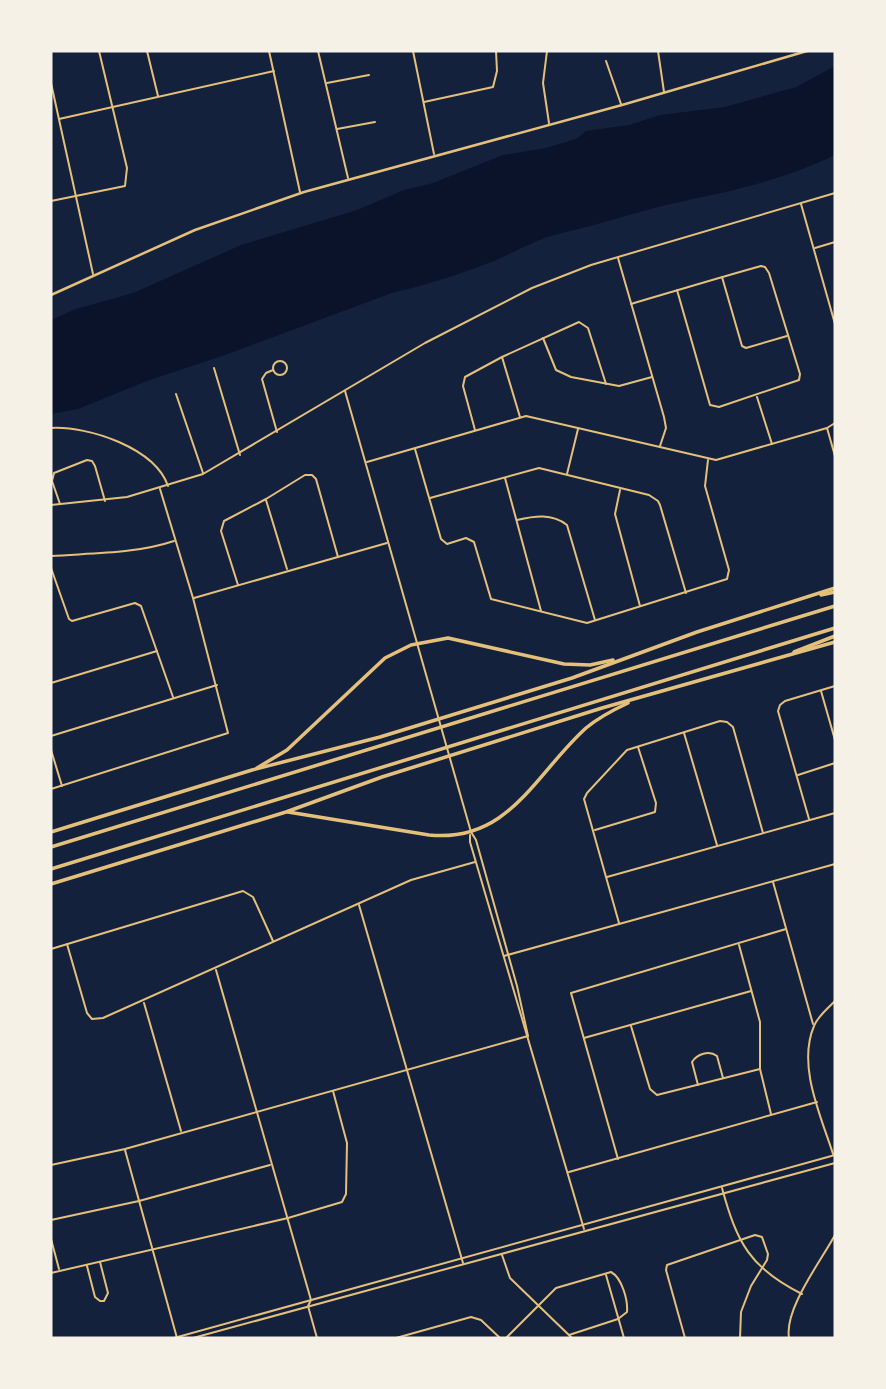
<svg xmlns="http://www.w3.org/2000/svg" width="886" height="1389" viewBox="0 0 886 1389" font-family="'IBM Plex Sans',sans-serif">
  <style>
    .water { fill: #0b132b }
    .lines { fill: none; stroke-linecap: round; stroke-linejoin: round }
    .minor { stroke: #e5c07b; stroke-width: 2 }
    .tertiary { stroke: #e5c07b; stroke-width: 2 }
    .secondary { stroke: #e5c07b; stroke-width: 2.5 }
    .motorway { stroke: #e5c07b; stroke-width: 3.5 }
  </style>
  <rect width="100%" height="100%" fill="#14213d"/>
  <path class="water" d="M 835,66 L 835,155 C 777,183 728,191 666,205 C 630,214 594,226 558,234 C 535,240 515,252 494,261 C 461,274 426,285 392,293 L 222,356 L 147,381 L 78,409 L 51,414 L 51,320 L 76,309 L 133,293 L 241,245 L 357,210 L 404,190 L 433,183 L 503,155 L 546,148 L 576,139 L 586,131 L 629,125 L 660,115 L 725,107 L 796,87 Z"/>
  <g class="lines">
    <g class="minor">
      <path d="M 147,51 L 158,96"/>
      <path d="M 269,51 L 300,192"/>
      <path d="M 318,51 L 348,178"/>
      <path d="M 413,51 L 434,154"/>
      <path d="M 547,51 L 543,83 L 549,123"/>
      <path d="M 658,51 L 664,92"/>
      <path d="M 606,61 L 621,104"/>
      <path d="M 51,83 L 93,274"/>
      <path d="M 327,83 L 369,75"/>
      <path d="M 424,102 L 493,87 L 497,71 L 496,51"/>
      <path d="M 59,119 L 274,71"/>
      <path d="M 337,129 L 375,122"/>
      <path d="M 51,201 L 125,186 L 127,168 L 99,51"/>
      <path d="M 801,204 L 835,324"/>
      <path d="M 815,248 L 835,242"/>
      <path d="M 618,258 L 664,417 L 666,428 L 660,446"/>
      <path d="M 722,277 L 742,346 L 746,348 L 787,336"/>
      <path d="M 631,304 C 675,291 718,278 761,266 L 765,267 L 769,273 L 800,374 L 799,380 L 719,407 L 710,405 L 677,290"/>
      <path d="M 543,338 L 556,370 L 571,377 L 619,386 L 652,377"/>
      <path d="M 502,357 L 520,417"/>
      <circle cx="280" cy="368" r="7"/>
      <path d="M 214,368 L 240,455"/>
      <path d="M 273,370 L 266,373 L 262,379 L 277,432"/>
      <path d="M 176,394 L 203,473"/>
      <path d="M 757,397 L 772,444"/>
      <path d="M 51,428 C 89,426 155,448 168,486"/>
      <path d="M 827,428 L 835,456"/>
      <path d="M 475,430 L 463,386 L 465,377 L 502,357 L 579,322 L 588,328 L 606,384"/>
      <path d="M 415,449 L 441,539 L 447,544 L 466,538 L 474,542 L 491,599 L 587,623 L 727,579 L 729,570 L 705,486 L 708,460"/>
      <path d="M 567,474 L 578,429"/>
      <path d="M 505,478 L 541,611"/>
      <path d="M 620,490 L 615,514 L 640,606"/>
      <path d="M 430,498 L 539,468 L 649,495 L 658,501 L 660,505 L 686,593"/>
      <path d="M 266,500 L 287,569"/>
      <path d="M 60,504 L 52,481 L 54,473 L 87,460 L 92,461 L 95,466 L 105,501"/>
      <path d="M 517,520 C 534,516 552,513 567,525 L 595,620"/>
      <path d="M 51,556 C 92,553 135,554 174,541"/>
      <path d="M 51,568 L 69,619 L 72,621 L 135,603 L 141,606 L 173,697"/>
      <path d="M 238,585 L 221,531 L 224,521 L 266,499 L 305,475 L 312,475 L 316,479 L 338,557"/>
      <path d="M 194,598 L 387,543"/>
      <path d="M 51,683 L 157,651"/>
      <path d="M 821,691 L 835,740"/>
      <path d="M 684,733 L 717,845"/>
      <path d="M 51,736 L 217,685"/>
      <path d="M 51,750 L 62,786"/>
      <path d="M 798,775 L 835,763"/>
      <path d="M 51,789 L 228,733 L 193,598 L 160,489"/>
      <path d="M 809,819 L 778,711 L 780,705 L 785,701 L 835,686"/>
      <path d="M 595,830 L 655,812 L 656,803 L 638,747"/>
      <path d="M 607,877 L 835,813"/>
      <path d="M 773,882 L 813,1024"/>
      <path d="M 359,905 L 463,1263"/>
      <path d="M 619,923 L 584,799 L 587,793 L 627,750 L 720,721 L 727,722 L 733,727 L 763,833"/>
      <path d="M 67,944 L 87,1013 L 92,1019 L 103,1018 L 411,880 L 475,862"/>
      <path d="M 739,945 L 760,1022 L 760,1069 L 771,1114"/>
      <path d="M 51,949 L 243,891 L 253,897 L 273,941"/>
      <path d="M 216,970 L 311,1300 L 308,1306 L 317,1338"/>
      <path d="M 144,1003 L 181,1131"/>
      <path d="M 631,1026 L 650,1089 L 657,1095 L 760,1069"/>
      <path d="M 584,1038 L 751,991"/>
      <path d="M 698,1085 L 692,1062 C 697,1054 709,1050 717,1056 L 723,1078"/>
      <path d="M 125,1150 L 177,1338"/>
      <path d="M 833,1154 C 821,1116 797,1066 814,1026 C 818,1016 828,1008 835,1001"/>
      <path d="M 618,1159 L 571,993 L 786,929"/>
      <path d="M 569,1172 L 817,1102"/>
      <path d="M 722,1188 C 737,1243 750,1268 802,1294"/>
      <path d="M 51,1220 L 139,1201 L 270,1165"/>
      <path d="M 51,1239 L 59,1269"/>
      <path d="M 502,1255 L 510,1278 L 572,1338"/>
      <path d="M 87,1266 L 95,1297 L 100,1301 L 104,1301 L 108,1293 L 100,1262"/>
      <path d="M 51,1273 L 288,1218 L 342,1202 L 346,1194 L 347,1143 L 333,1091"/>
      <path d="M 606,1275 L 624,1338"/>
      <path d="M 396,1338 L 471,1317 L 481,1320 L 500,1338"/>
      <path d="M 506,1338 L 556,1288 L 611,1272 C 622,1278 628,1300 627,1312 L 618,1319 L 569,1335"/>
      <path d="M 685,1338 L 666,1270 L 667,1265 L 755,1235 L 762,1237 L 768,1254 L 767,1260 L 751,1286 L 741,1312 L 740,1338"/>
      <path d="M 789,1338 C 784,1309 821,1261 835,1235"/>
    </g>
    <g class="tertiary">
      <path d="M 345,391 L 471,832 L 476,840 L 517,986 L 528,1036"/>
      <path d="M 367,462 L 526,416 L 716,460 L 827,428 L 835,423"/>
      <path d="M 51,505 L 127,497 L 203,474 L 425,343 L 532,288 L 591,265 L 835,193"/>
      <path d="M 470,835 L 470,842 L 584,1229"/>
      <path d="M 504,956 L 835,864"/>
      <path d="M 51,1165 L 125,1149 L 528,1036"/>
      <path d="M 174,1338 L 835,1155"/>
      <path d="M 193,1338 L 835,1163"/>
    </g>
    <path class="secondary" d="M 51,295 L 195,230 L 304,192 L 622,105 L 807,51"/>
    <g class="motorway">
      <path d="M 821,595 L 835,592"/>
      <path d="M 794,652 L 835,636"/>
      <path d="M 257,768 L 287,750 L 385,658 L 411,645 L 448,638 L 564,664 L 590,665 L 613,660"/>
      <path d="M 288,812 L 429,835 C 509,843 535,774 586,728 C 598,718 613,710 628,703"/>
      <path d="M 51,832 L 252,770 L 380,737 L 572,678 L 697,632 L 835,588"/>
      <path d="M 51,847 L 835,606"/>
      <path d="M 51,869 L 835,628"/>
      <path d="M 51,884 L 286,812 L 382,777 L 602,708 L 835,642"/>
    </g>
  </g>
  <rect width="886" height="1389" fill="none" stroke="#f6f1e7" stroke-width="105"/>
</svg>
